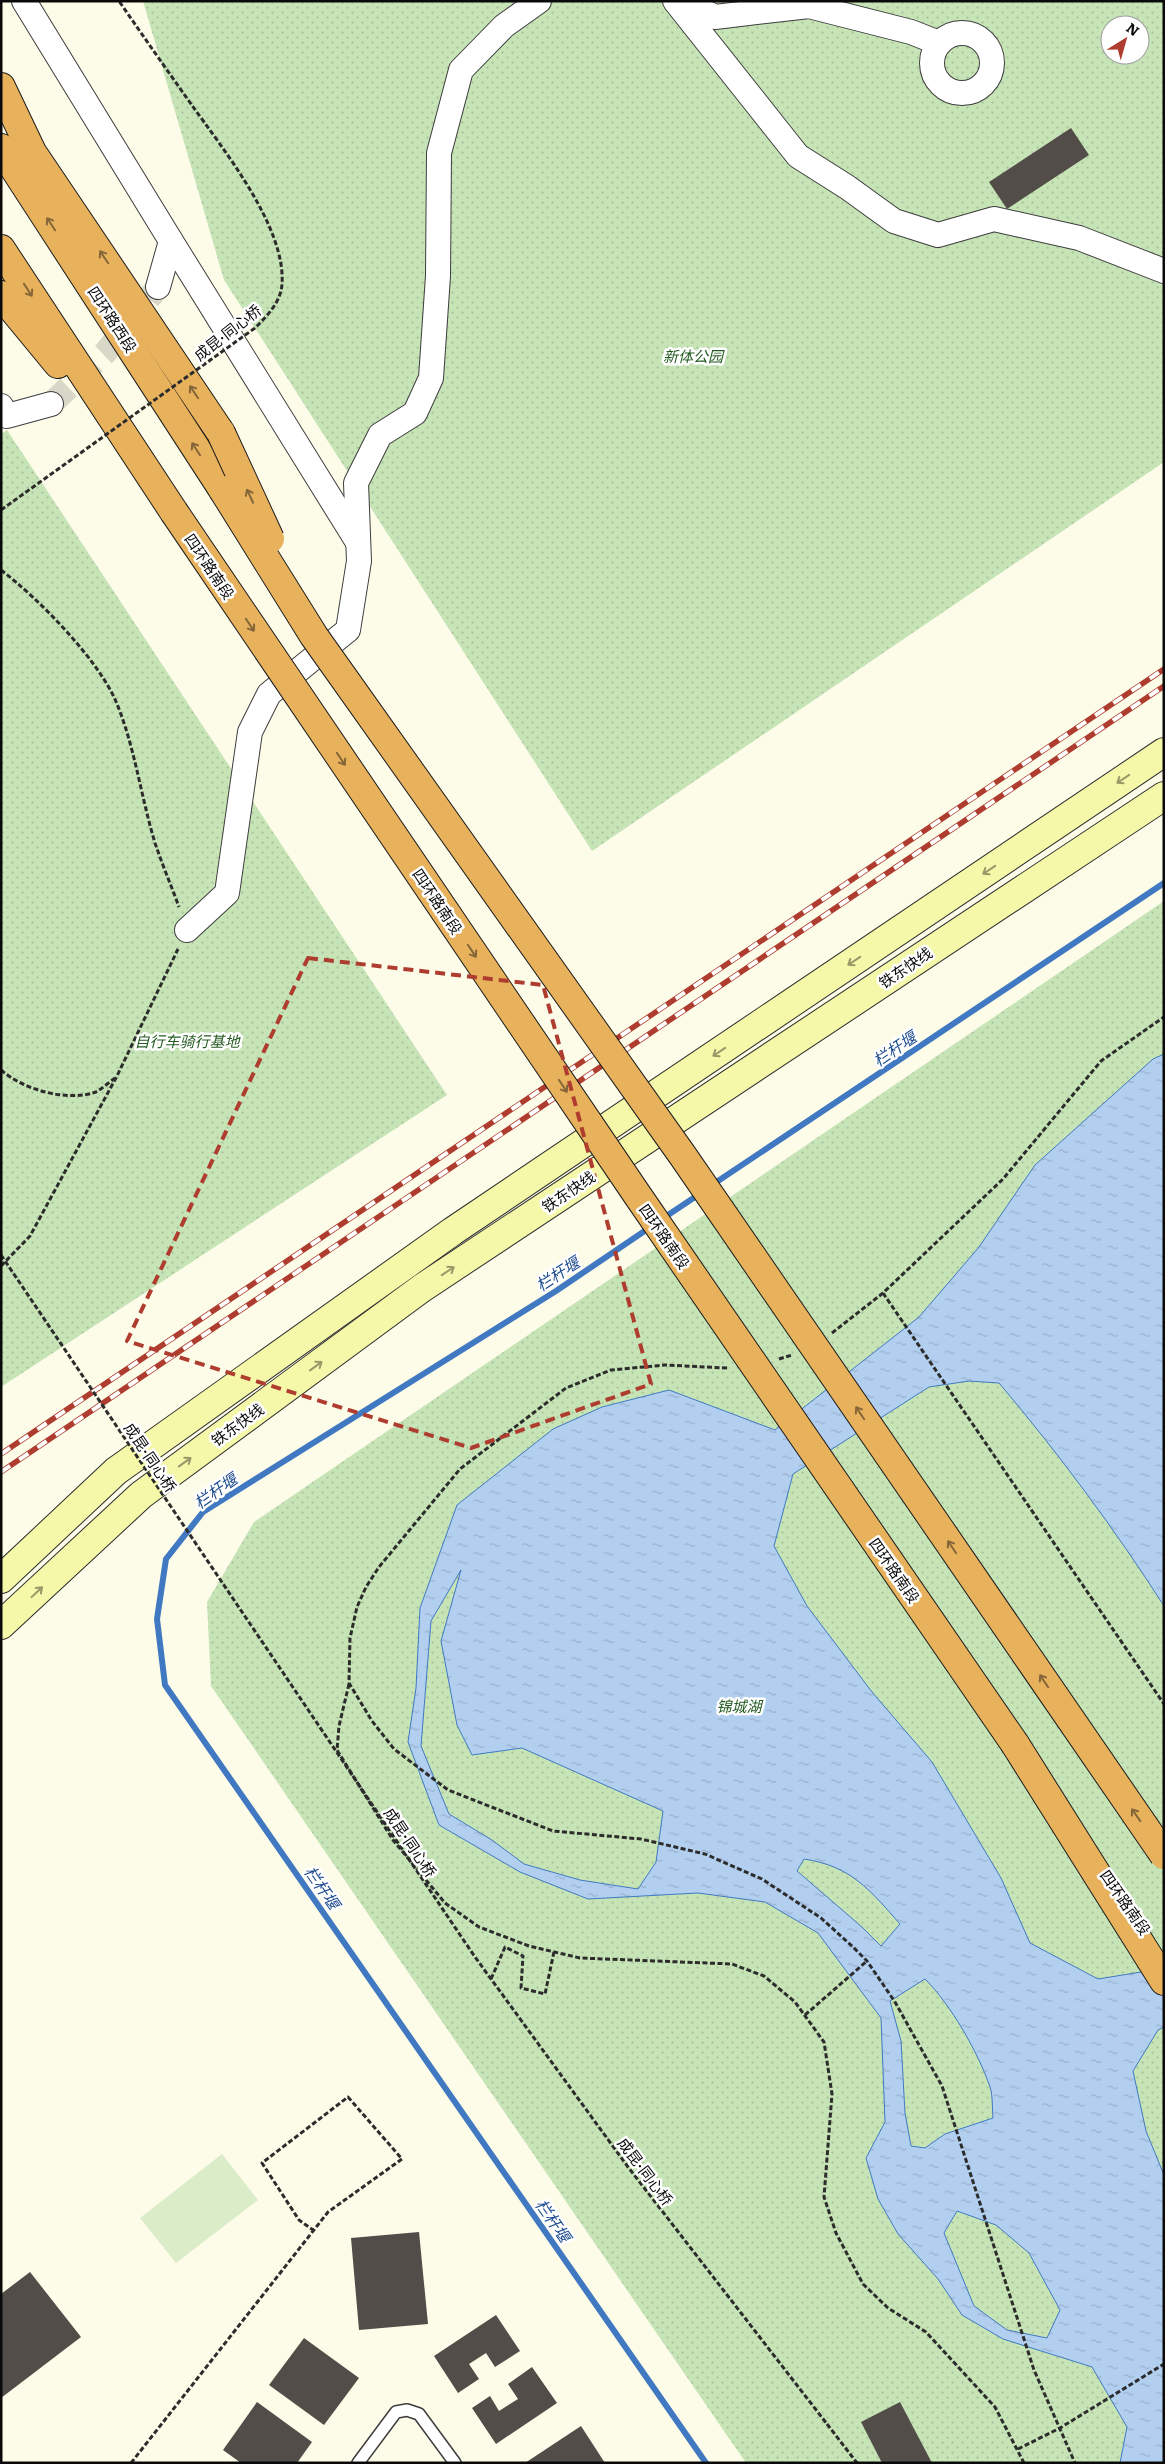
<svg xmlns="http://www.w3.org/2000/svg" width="1165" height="2464" viewBox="0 0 1165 2464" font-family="Literata,'Noto Sans SC',serif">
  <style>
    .park { fill: url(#park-dots); fill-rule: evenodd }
    .pitch { fill: #daecc8 }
    .water { fill: url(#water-ripples); stroke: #4079c1; fill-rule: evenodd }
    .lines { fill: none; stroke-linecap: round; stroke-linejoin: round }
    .stream { stroke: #4079c1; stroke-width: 6 }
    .building { fill: #524d48 }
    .minor-tunnel { stroke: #d9d8c8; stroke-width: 24; stroke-dasharray: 24 12; stroke-linecap: butt }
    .service-casing { stroke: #3d3d3d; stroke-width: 14 }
    .minor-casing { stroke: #3d3d3d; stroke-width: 26 }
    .secondary-casing { stroke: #2c2c2c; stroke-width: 30 }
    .motorway-casing { stroke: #1b1b1b; stroke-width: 30 }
    .path { stroke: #2c2c2c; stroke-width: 3; stroke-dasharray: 5 2.5; stroke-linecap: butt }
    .service { stroke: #fff; stroke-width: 11 }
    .minor { stroke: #fff; stroke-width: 24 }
    .secondary { stroke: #f5f8a9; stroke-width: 28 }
    .motorway { stroke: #e8b25d; stroke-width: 28 }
    .rail-casing { stroke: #ae3d2f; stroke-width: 5.5 }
    .rail { stroke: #fff; stroke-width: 4; stroke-dasharray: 11; stroke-linecap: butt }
    .motorway-bridge-casing { stroke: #1b1b1b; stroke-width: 30; stroke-linecap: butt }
    .path-bridge { stroke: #2c2c2c; stroke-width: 3; stroke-dasharray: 5 2.5; stroke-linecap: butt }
    .motorway-bridge { stroke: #e8b25d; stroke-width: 28 }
    .oneway { stroke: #846638 }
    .oneway2 { stroke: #979969 }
    .marked { fill: none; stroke: #ae3d2f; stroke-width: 4; stroke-dasharray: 10 6; stroke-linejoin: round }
    .labels { text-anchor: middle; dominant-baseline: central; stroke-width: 5; stroke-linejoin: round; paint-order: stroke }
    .street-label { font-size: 15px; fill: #0a0a0a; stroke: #fff }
    .park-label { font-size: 15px; font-style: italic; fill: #245b21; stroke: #fff }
    .water-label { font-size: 16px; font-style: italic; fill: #1f4d90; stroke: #fff }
  </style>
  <defs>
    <pattern id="park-dots" width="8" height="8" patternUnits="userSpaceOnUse" patternTransform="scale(1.25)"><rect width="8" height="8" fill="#c7e4b7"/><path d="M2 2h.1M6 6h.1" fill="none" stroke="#aac29c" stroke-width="1.8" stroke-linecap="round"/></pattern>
    <pattern id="water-ripples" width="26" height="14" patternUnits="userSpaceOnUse" patternTransform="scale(1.25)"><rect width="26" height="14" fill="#b2cff0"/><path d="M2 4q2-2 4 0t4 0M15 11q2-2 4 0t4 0" fill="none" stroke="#98b0cc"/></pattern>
  </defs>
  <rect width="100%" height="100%" fill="#fdfce9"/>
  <g class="park">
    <path d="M 143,1 L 1164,1 L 1164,462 L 592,851 L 224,280 ZM 1110,25 L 1140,25 L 1140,55 L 1110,55 Z"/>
    <path d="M 7,430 L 447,1095 L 1,1387 L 1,434 Z"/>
    <path d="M 1164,901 L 1164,2463 L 746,2463 L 211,1686 L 207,1602 L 254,1522 Z"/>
  </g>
  <path class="pitch" d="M 222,2154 L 258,2200 L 176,2263 L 140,2218 Z"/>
  <path class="water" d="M 1164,1054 L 1164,1606 C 1114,1528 1059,1454 999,1383 L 969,1381 L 929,1387 L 793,1474 L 774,1546 L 807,1606 L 872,1692 L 932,1762 L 1001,1878 L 1030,1943 L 1098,1979 L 1141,1972 L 1164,1957 L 1164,2027 L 1158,2030 L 1133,2071 L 1146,2131 L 1164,2175 L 1164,2463 L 1120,2463 L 1127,2427 L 1092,2367 L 1003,2339 L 962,2315 L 938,2279 L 898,2234 L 878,2199 L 866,2158 L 885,2122 L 881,2018 L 818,1933 L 765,1902 L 698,1893 L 588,1899 L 520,1872 L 439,1825 L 408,1742 L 416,1688 L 420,1608 L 457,1505 L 553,1429 L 602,1407 L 669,1390 L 775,1430 L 919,1317 L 979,1247 L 1035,1165 L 1153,1059 ZM 461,1570 L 441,1641 L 457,1725 L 472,1755 L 522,1748 L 663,1811 L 656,1862 L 638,1889 L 580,1880 L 524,1864 L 492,1840 L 449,1814 L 421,1746 L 431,1621 ZM 804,1859 C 851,1866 870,1890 900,1924 L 881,1946 L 862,1927 L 797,1871 ZM 925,1979 C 951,2005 978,2052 990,2087 C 993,2096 992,2108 993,2118 L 945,2134 L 925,2148 L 911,2146 L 905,2113 L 901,2041 L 890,2001 ZM 957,2211 L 996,2225 L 1029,2253 L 1060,2310 L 1047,2338 L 1007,2330 L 974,2306 L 944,2233 Z"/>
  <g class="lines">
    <g class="stream">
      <path d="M 712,1185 L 1164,883"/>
      <path d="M 662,1219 L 701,1193"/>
      <path d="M 652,1226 L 556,1291 L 203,1512 L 166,1559 L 157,1619 L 165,1685 L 706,2463"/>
    </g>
  </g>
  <g class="building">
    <path d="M 1071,128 L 1089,155 L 1007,209 L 989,182 Z"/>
    <path d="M 419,2232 L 428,2324 L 359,2330 L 351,2238 Z"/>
    <path d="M 30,2272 L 81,2337 L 1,2398 L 1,2294 Z"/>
    <path d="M 496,2315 L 520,2351 L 495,2367 L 486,2353 L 469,2364 L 479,2379 L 458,2393 L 434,2356 Z"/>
    <path d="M 304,2338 L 359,2378 L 324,2425 L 269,2385 Z"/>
    <path d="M 532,2367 L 557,2403 L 496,2444 L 472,2408 L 490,2396 L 499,2411 L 518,2399 L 508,2384 Z"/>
    <path d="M 257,2402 L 312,2442 L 297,2463 L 241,2463 L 223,2450 Z"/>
    <path d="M 900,2402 L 932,2463 L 882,2463 L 861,2422 Z"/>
    <path d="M 581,2426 L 605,2463 L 525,2463 Z"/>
  </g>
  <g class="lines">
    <path class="minor-tunnel" d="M 51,404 L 105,353 L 158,287"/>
    <defs>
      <path id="service" d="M 358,2463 L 396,2412 L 407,2410 L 419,2414 L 455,2463"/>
      <g id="minor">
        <path d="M 24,1 L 171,241 L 158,287"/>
        <path d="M 675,1 L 798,156 L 847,187 L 894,221 L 938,235 L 994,219 L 1079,238 L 1164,271"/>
        <path d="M 684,1 L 715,17 L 809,6 L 911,32 L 939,43"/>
        <circle cx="962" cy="63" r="30"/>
        <path d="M 171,241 L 357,541"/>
        <path d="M 1,406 L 7,416 L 51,404"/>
        <path d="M 187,930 L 227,893 L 250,732 L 269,694 L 348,630 L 359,561 L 356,483 L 380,435 L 415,413 L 431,378 L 438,276 L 439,153 L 461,70 L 504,26 L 539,1"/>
      </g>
      <g id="secondary">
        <path d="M 1,1579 L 116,1471 L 453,1231 L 1164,752"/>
        <path d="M 1,1625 L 141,1495 L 422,1288 L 1164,796"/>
      </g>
      <g id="motorway">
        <path d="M 1,87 L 32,152 L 221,433"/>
        <path d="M 1,148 L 223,490"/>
        <path d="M 1,249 L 174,512"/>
        <path d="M 1,295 L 58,364"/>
        <path d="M 1015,1744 L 1164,1981"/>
      </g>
    </defs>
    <use href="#service" class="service-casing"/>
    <use href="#minor" class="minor-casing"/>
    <use href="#secondary" class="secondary-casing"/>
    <use href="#motorway" class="motorway-casing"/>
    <g class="path">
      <path d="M 1,570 C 38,598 100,661 117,704 C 135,748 141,797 155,843 C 162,864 171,885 179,907"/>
      <path d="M 1,1070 C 24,1090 67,1102 96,1092 C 102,1089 109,1082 115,1078"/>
      <path d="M 1,1266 L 30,1236 L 117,1076 L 178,949"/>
      <path d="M 883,1293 L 1164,1704"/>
      <path d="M 832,1333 L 883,1293 L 1003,1179 L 1101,1061 L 1164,1017"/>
      <path d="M 779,1359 L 792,1355"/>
      <path d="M 727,1368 L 665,1365 L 611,1370 L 566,1388 L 460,1469 L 379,1567 L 366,1587 L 357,1607 L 350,1638 L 349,1683 L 372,1721 L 394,1749 L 448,1790 L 553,1831 L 641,1839 L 705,1854 L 762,1879 L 821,1918 L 853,1947 L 867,1961 L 895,2002 L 942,2086 L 1034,2370 L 1075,2463"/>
      <path d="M 349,1684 L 339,1726 L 337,1750 L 393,1840 L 445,1903 L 479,1927 L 529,1946 L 580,1958 L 732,1964 L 764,1976 L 795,2002 L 824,2042 L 832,2094 L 824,2197 L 836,2233 L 863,2284 L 888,2308 L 926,2332 L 995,2407 L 1024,2463"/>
      <path d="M 491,1979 L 505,1947 L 523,1956 L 521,1988 L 545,1994 L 554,1952"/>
      <path d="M 805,2015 L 867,1961"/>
      <path d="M 827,2424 L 857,2463"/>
      <path d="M 1018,2449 L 1060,2428 L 1164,2364"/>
      <path d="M 131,2463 L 328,2212 L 402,2159 L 348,2097 L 262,2163 L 299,2220 L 313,2230"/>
    </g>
    <use href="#service" class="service"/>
    <use href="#minor" class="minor"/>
    <use href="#secondary" class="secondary"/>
    <use href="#motorway" class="motorway"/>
    <defs>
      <g id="rail">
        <path d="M 1,1454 L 1164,669"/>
        <path d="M 1,1472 L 1164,686"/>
      </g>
    </defs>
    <use href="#rail" class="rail-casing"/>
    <use href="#rail" class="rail"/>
    <defs>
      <g id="motorway-bridge">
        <path d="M 221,433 L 270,539"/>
        <path d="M 223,490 L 314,636 L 683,1156 L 1164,1855"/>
        <path d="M 174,512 L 638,1196 L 1015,1744"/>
      </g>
    </defs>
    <use href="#motorway-bridge" class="motorway-bridge-casing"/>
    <g class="path-bridge">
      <path d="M 1,510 L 255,328 C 267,316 281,302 282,284 C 286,227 223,149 191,104 C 167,70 143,36 119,1"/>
      <path d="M 1,1255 L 475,1957 L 628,2167 L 827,2424"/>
    </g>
    <use href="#motorway-bridge" class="motorway-bridge"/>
  </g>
  <defs><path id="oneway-shaft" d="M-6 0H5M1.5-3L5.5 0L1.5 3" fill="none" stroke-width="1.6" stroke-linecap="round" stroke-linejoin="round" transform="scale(1.25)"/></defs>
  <g class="oneway">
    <use href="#oneway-shaft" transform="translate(51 224) rotate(-123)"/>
    <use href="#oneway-shaft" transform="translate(104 257) rotate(-124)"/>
    <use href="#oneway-shaft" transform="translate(28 290) rotate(57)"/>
    <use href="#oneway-shaft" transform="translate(194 392) rotate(-124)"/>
    <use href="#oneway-shaft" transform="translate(196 449) rotate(-123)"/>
    <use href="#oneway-shaft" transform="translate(250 496) rotate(-115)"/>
    <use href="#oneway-shaft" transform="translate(250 625) rotate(56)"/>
    <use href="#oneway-shaft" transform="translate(341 759) rotate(56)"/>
    <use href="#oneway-shaft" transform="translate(472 951) rotate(56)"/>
    <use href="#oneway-shaft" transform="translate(563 1086) rotate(56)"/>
    <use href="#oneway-shaft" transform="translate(860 1413) rotate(-124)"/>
    <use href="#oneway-shaft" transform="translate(952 1547) rotate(-124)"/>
    <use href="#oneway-shaft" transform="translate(1044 1681) rotate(-124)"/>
    <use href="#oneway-shaft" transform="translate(1136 1815) rotate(-125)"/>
  </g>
  <g class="oneway2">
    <use href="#oneway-shaft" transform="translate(1123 779) rotate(146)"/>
    <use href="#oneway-shaft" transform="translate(989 870) rotate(146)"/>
    <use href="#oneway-shaft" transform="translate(854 961) rotate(146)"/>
    <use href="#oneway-shaft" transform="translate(719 1052) rotate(146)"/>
    <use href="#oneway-shaft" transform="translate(448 1271) rotate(-34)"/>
    <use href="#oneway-shaft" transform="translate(316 1366) rotate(-36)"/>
    <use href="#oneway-shaft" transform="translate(185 1462) rotate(-36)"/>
    <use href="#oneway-shaft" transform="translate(37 1592) rotate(-43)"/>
  </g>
  <path class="marked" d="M 308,958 L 543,985 L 651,1384 L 471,1448 L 127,1341 Z"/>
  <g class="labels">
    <g class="street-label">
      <text transform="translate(113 319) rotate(57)">四环路西段</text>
      <text transform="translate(227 332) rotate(-38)">成昆·同心桥</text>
      <text transform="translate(210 566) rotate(56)">四环路南段</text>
      <text transform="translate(438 901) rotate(56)">四环路南段</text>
      <text transform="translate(905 967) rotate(-34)">铁东快线</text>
      <text transform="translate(568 1191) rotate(-34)">铁东快线</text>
      <text transform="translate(665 1236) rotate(55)">四环路南段</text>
      <text transform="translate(237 1424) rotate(-36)">铁东快线</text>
      <text transform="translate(151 1457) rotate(56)">成昆·同心桥</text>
      <text transform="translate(895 1570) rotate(55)">四环路南段</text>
      <text transform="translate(411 1842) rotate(56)">成昆·同心桥</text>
      <text transform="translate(1126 1902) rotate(55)">四环路南段</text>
      <text transform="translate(646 2171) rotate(53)">成昆·同心桥</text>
    </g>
    <g class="park-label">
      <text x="693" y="355">新体公园</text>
      <text x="187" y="1040">自行车骑行基地</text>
      <text x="739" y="1705">锦城湖</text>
    </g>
    <g class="water-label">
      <text transform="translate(894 1048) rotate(-34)">栏杆堰</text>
      <text transform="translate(557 1273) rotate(-33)">栏杆堰</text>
      <text transform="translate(215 1490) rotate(-35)">栏杆堰</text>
      <text transform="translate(323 1887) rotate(55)">栏杆堰</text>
      <text transform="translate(554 2220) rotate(55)">栏杆堰</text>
    </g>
  </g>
  <rect width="1165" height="2464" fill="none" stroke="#0a0a0a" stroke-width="5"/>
  <g transform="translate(1125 40) rotate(37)"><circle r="24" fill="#ffffff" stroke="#9d9d9d"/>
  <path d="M0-4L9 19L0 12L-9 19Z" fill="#ae3d2f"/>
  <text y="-8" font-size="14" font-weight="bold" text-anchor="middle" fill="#0a0a0a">N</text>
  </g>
</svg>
